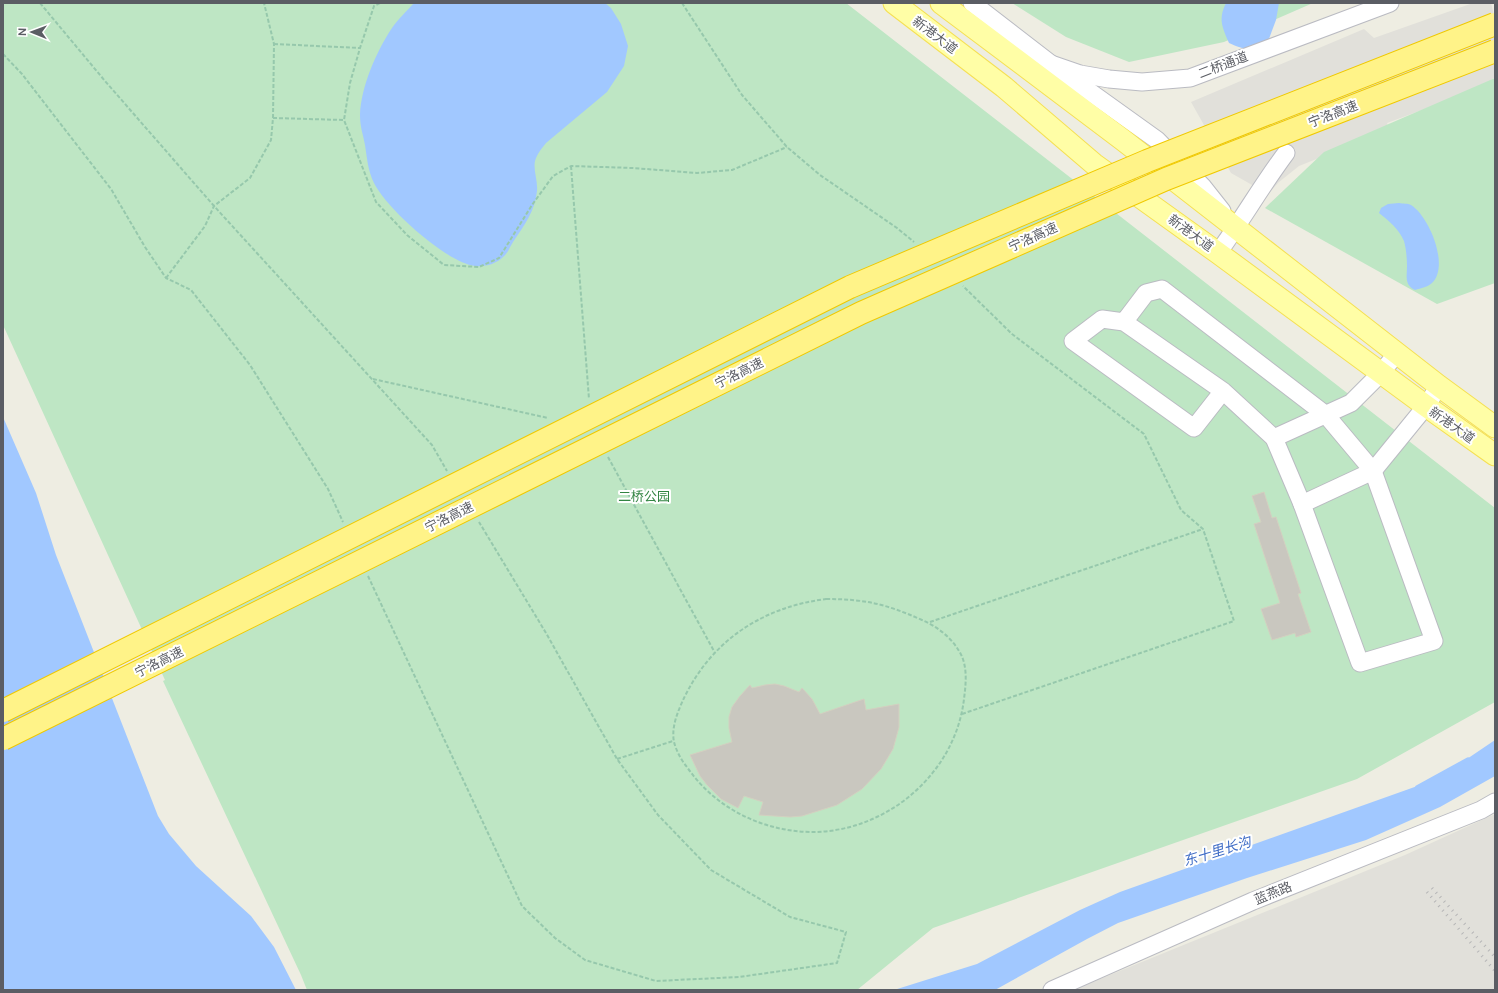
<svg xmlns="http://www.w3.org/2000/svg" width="1498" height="993" viewBox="0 0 1498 993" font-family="'DM Sans','Noto Sans SC',sans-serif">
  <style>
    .industrial { fill: #e1e0da }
    .green { fill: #bee6c4 }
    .water { fill: #a1c8ff }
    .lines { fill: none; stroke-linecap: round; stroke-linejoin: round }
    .stream { stroke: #a1c8ff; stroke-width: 3.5 }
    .building { fill: #c9c7bf; stroke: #d3d0c0 }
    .minor-casing { stroke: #babbc2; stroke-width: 19 }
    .major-casing { stroke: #f5e054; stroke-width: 23 }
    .path { stroke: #96c8ac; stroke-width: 2; stroke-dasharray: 4 2; stroke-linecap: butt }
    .minor { stroke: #fff; stroke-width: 17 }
    .major { stroke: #fffea6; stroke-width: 21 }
    .rail { stroke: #b6b6b7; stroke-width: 3; stroke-dasharray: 1 5; stroke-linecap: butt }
    .highway-bridge-casing { stroke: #f0c900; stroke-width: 24; stroke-linecap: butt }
    .highway-bridge { stroke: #fff388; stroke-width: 22 }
    .labels { text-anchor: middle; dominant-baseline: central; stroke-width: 4; stroke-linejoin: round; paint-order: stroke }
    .street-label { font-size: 13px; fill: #5b5d64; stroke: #fff }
    .park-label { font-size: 13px; fill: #328442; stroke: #fff }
    .water-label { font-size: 14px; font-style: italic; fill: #406dc6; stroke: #fff }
  </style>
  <rect width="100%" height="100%" fill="#eeede2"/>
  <g class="industrial">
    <path d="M 1473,3 L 1491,3 L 1495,19 L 1495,77 L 1481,88 L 1387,123 L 1389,130 L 1299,166 L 1279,182 L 1268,194 L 1231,173 L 1191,102 L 1364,29 L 1374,38 Z"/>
    <path d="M 1495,814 L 1495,990 L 1073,990 L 1405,855 Z"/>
  </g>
  <g class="green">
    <path d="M 3,3 L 846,3 L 1495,508 L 1495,702 L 1357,779 L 933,928 L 857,990 L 307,990 L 301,975 L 163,681 L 165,680 L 3,325 Z"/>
    <path d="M 1012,3 L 1313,3 L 1224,42 L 1129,62 L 1066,37 Z"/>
    <path d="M 1495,78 L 1495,283 L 1437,304 L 1265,208 L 1324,152 Z"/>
  </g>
  <g class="water">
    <path d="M 414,3 L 605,3 L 611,8 L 621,24 L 628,46 L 624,66 L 607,92 L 546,143 C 542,148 537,154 535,161 C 533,170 538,181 537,191 C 535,211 524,226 513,242 C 510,247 507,254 503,257 C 496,264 485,267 475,266 C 447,263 386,208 374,183 C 368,171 367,158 365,145 C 363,134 360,127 360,115 C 361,87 376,52 392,28 C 398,19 407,11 414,3 Z"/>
    <path d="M 1226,3 L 1279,3 L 1276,20 L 1267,44 C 1252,51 1244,50 1229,43 C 1222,27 1218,19 1226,3 Z"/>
    <path d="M 1399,203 C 1403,204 1408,203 1411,205 C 1429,216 1450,266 1432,283 C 1428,287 1421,288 1415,290 C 1404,285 1407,276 1407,266 C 1407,258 1406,248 1404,241 C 1399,229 1389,221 1379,213 L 1381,208 L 1388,204 Z"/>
    <path d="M 3,417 L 36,493 L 56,555 L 158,816 L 169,834 L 196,866 L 251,916 L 274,947 L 296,990 L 3,990 Z"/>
    <path d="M 1495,740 L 1495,776 L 1440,807 L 1366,840 L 1247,878 L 1118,923 L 1087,939 L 995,990 L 894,990 L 977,964 L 1080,910 L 1120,892 L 1423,784 L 1461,763 Z"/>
  </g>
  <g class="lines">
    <path class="stream" d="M 1417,787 L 1468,759"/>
  </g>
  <g class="building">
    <path d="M 1264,492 L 1272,518 L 1276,517 L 1301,593 L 1298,594 L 1311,632 L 1296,637 L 1295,633 L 1272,640 L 1261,609 L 1280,603 L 1254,524 L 1261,522 L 1252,496 Z"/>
    <path d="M 775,684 L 784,686 L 799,692 L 802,688 L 812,699 L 820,714 L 864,699 L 866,710 L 899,704 L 899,727 L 893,749 L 881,769 L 862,789 L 837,805 L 802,816 L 790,817 L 759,815 L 763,802 L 744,796 L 738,808 L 721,799 L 707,785 L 700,776 L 690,755 L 732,742 L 729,728 L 729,717 L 732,707 L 740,696 L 750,685 L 752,688 L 765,685 Z"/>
  </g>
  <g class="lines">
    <defs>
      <g id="minor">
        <path d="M 972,3 L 1051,64 L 1157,140 L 1203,187 L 1222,211"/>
        <path d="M 1051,64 L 1080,74 L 1109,79 L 1142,82 L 1190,78 L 1390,3"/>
        <path d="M 1218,253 C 1242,220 1262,185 1286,153"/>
        <path d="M 1124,322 L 1223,391 L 1274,438 L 1302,504 L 1360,663 L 1434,641 L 1373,471 L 1326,415 L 1162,289 L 1146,293 L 1124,322 L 1102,319 L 1073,341 L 1194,428 L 1223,391"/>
        <path d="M 1274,438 L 1351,403 L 1381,373 L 1397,353"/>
        <path d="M 1302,504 L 1373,471 L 1426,406 L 1439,386"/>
        <path d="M 1052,990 L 1253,901 L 1481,810 L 1495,802"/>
      </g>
      <g id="major">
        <path d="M 894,3 L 1004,87 L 1094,164 L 1218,253 L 1426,406 L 1495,455"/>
        <path d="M 941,3 L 1123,140 L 1439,386 L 1495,427"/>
      </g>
    </defs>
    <use href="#minor" class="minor-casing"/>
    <use href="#major" class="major-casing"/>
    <g class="path">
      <path d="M 40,3 L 105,81 L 214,206 L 432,445 L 447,471"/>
      <path d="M 380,3 L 374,6 L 360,48 L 350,83 L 344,120 L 376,202 L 407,235 L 444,265 L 479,267 L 499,258 L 532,205 L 553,176 L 571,166 L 633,168 L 697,173 L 732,170 L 787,147"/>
      <path d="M 682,3 L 742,95 L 787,147 L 820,175 L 897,228 L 914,242"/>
      <path d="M 274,44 L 360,48"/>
      <path d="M 3,54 L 22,74 L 111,189 L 145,247 L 166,278 L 191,290 L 250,365 L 328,489 L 343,522"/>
      <path d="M 273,118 L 344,120"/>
      <path d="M 571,166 L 589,399"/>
      <path d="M 166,278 L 205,226 L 214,206 L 250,178 L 271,140 L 273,118 L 274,44 L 264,3"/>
      <path d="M 373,379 L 548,418"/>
      <path d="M 608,457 L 715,653"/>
      <path d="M 368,576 L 522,906 L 555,938 L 585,960 L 656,981 L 739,977 L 837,963 L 846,932 L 790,917 L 711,870 L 658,815 L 617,759 L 546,633 L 479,522"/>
      <path d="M 826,599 C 865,599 886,604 922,620 C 936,626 951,637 959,651 C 968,665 966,683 964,699 C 955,775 885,833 810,832 C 761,831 714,807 687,767 C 681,760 676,750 674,742 C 671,727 678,711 684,698 C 712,640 763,607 826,599 Z"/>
      <path d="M 930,622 L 1203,529"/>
      <path d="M 962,714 L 1234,621 L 1203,529 L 1181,510 L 1144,434 L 1012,334 L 963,286"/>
      <path d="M 617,759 L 673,741"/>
    </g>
    <use href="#minor" class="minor"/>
    <use href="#major" class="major"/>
    <g class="rail">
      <path d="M 1432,888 L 1495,957"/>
      <path d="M 1427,892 L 1495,971"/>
    </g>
    <defs>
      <g id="highway-bridge">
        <path d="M 3,711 L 850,287 L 1147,161 L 1495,24"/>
        <path d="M 3,739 L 861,313 L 1166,179 L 1495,51"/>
      </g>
    </defs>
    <use href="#highway-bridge" class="highway-bridge-casing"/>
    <use href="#highway-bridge" class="highway-bridge"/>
  </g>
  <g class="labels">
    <g class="street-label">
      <text transform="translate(935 35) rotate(37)">新港大道</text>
      <text transform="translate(1223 65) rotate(-21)">二桥通道</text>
      <text transform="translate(1333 114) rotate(-21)">宁洛高速</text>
      <text transform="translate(1191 233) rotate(36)">新港大道</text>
      <text transform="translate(1033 237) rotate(-24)">宁洛高速</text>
      <text transform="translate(739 373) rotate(-26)">宁洛高速</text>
      <text transform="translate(1452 425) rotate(35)">新港大道</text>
      <text transform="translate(449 517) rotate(-26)">宁洛高速</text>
      <text transform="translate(159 662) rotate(-26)">宁洛高速</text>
      <text transform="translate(1273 893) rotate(-22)">蓝燕路</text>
    </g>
    <g class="park-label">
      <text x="644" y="496">二桥公园</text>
    </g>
    <g class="water-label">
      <text transform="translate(1217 851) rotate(-17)">东十里长沟</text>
    </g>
  </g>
  <rect width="1498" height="993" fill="none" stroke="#5b5d64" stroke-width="8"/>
  <g transform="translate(32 32) rotate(271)" stroke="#ffffff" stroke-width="3" paint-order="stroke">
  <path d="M0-3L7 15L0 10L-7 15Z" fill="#5b5d64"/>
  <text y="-6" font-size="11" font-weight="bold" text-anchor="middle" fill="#5b5d64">N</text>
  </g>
</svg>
